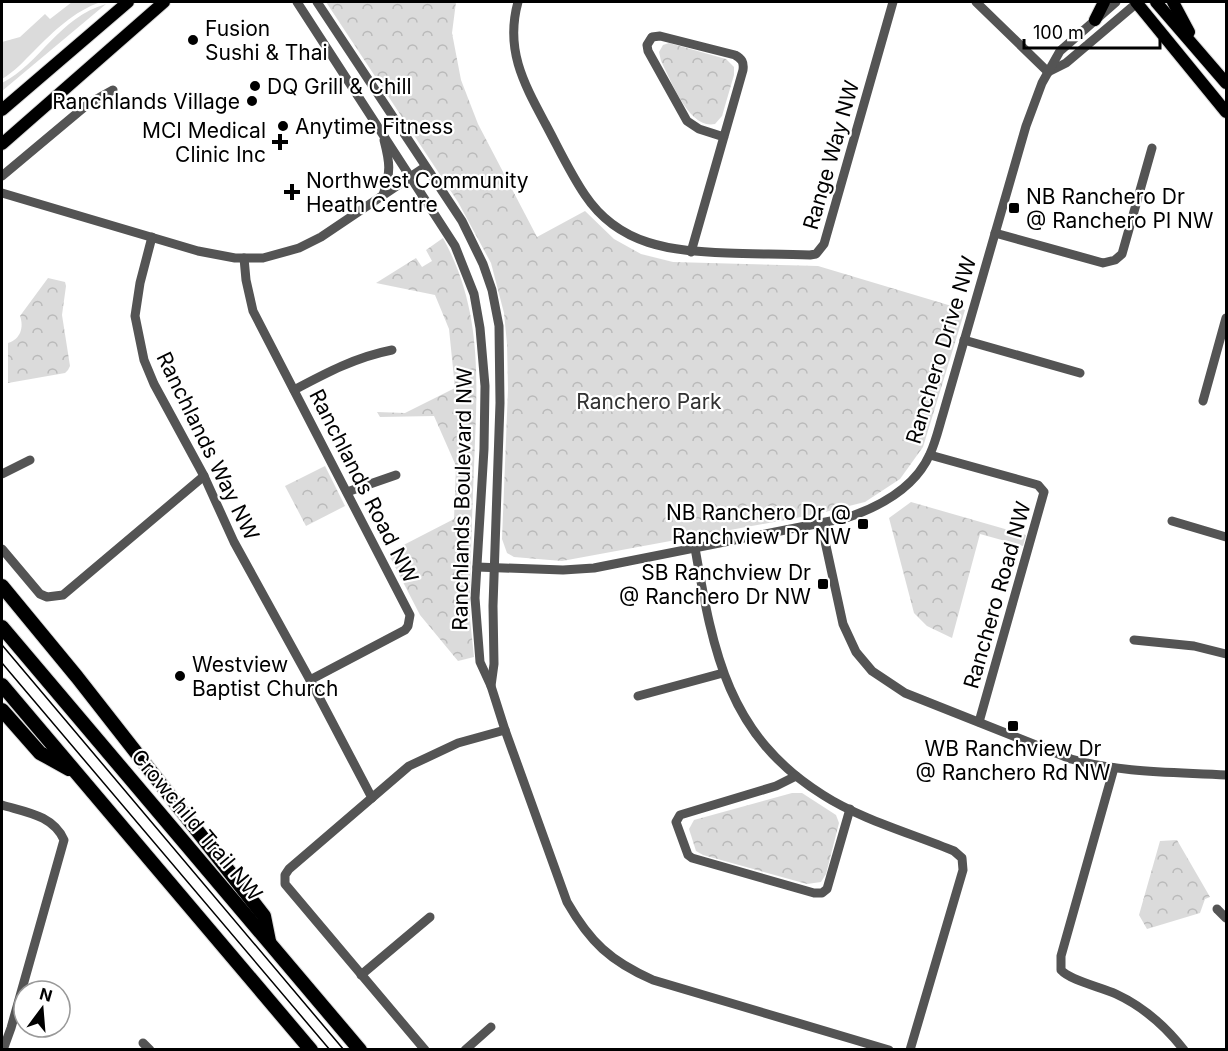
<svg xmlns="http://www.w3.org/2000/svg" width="1228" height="1051" viewBox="0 0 1228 1051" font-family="Inter,sans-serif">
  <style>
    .green { fill: #dbdbdb }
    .forest { fill: url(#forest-crowns) }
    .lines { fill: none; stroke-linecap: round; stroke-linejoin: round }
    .major-casing { stroke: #dbdbdb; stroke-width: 14 }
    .highway-casing { stroke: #dbdbdb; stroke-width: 16 }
    .minor { stroke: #545454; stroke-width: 9 }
    .major { stroke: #000; stroke-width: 12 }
    .highway { stroke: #000; stroke-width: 14 }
    .tram { stroke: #000; stroke-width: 1.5 }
    .poi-dot { fill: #000; stroke: #fff; stroke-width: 2 }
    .labels { text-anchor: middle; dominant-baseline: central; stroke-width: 4.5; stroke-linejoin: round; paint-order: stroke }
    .poi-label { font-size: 21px; fill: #000; stroke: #fff; text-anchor: start }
    .street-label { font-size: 21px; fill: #000; stroke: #fff }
    .park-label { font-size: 21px; fill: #323232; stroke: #fff }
  </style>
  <defs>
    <pattern id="forest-crowns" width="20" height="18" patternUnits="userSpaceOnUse" patternTransform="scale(1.5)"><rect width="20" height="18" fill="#dbdbdb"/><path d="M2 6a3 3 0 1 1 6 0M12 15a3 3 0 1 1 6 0" fill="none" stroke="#bababa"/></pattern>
  </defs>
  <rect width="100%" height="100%" fill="#fff"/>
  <g class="green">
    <path d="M 72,2 L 101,2 C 74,11 54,31 34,51 C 24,61 14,72 2,79 L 2,42 L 20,37 L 45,14 L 50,19 Z"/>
    <path d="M 106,4 L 2,91 L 2,83 C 41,63 58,18 106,4 Z"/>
  </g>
  <g class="forest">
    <path d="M 326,2 L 456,2 L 452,33 L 461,80 L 478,124 L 537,237 L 585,211 L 614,239 L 641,254 L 673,262 L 818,266 L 965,310 L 923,447 L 900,479 L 865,502 L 817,514 L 562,561 L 514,557 L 507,553 L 502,539 L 508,389 L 507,344 L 504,313 L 491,263 L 458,202 Z"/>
    <path d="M 669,43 L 726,59 L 734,67 L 734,75 L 722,116 L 715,124 C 689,130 671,80 661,61 L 659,52 L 663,45 Z"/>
    <path d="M 443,238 C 484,313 477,385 474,467 C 472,518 470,568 470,619 L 474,657 L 458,661 L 420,615 L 388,553 L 454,519 L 456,466 L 434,416 L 380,417 L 377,412 L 405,413 L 455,388 L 449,329 L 435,295 L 376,283 L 416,258 L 422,267 L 432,261 L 426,250 Z"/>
    <path d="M 48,278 L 65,282 L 66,286 L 62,315 L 70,366 L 68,370 L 65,373 L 8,383 L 8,343 C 21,339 24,327 20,316 Z"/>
    <path d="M 325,466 L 345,506 L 306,526 L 285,486 Z"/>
    <path d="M 911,502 L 1026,535 L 1023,546 L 980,534 L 952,638 L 927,626 L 914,613 L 889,518 Z"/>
    <path d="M 792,793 L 802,793 L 836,815 L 839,823 L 826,874 L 821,882 L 807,884 L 703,855 L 696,851 L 689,829 L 694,820 Z"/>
    <path d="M 1177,840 L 1210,897 L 1205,899 L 1200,913 L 1147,929 L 1139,915 L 1160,841 Z"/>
  </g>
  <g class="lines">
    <defs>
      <g id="major">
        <path d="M 1136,2 L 1226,112"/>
        <path d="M 1156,2 L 1226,83"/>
        <path d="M 1173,2 L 1189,32"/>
        <path d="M 1095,20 L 1104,2"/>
        <path d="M 2,110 L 128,2"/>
        <path d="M 2,144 L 164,2"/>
      </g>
      <g id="highway">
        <path d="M 2,586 L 77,677 L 264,916 L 269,941"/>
        <path d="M 2,627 L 360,1050"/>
        <path d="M 2,685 L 311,1050"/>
        <path d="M 2,710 L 40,753 L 69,769"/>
      </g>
    </defs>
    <use href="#major" class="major-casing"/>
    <use href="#highway" class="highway-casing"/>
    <g class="minor">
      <path d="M 297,2 L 455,246 L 474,294 L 480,328 L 485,386 L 484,449 L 475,598 L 480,662 L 491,686 L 505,730 L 567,902 C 590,942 610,961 653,980 L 889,1050"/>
      <path d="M 317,2 L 462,221 L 483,264 L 492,290 L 499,326 L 500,403 L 493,606 L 494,664 L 491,686"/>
      <path d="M 518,2 C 505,49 523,82 545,123 C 558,147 570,173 585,195 C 619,246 672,251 727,253 C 755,254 782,254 810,255 L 816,254 L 824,244 L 893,2"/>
      <path d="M 976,2 L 1048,72"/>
      <path d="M 1048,72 L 1066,63 L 1138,2"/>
      <path d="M 2,176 L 88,104 L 113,90"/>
      <path d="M 2,193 L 198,251 L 235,258 L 263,258 L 299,248 L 321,237 L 425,167"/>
      <path d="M 383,195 C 391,172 390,163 384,140"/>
      <path d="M 995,233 L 1103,263 L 1115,260 L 1122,254 L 1152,148"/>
      <path d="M 152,237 L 140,283 L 135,316 L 144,360 L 154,384 L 204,476 L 234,542 L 310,680 L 372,798"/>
      <path d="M 691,252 L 743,70 C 744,62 742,59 735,55 L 660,36 L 652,37 L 647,45 L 648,51 L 687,121 L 699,129 L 724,137"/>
      <path d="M 244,258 L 246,280 L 253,311 L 410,615 L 408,626 L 405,630 L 310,680"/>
      <path d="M 964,340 L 1080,373"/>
      <path d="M 294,390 C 326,373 356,357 392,350"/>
      <path d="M 1203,401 L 1226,318"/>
      <path d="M 930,455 L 1038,485 L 1044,492 L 979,722"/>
      <path d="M 2,474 L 30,460"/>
      <path d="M 347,492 L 396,475"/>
      <path d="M 1172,521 L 1226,537"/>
      <path d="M 821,523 L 843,624 L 856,652 L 872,671 L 905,693 L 1071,759 C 1121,773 1175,772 1226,775"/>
      <path d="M 695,548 C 713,651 727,735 823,795 C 860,819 913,834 954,851 L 962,858 L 963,870 L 910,1050"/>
      <path d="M 2,549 L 40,594 L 47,597 L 63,595 L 204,476"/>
      <path d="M 477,567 L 563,570 L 594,568 L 846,518 C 879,507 915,488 930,454 C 936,441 939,427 943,414 L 1026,126 L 1042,83 L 1060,51 L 1116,2"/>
      <path d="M 1134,640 L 1194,646 L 1226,654"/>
      <path d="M 638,696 L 723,673"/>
      <path d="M 1114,768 L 1061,956 L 1061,970 C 1071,981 1101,987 1116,994 C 1142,1006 1166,1027 1184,1050"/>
      <path d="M 796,776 L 776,786 L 680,815 L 676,822 L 688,855 L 692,858 L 814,893 L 822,893 L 827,889 L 850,809"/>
      <path d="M 2,805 C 25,812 53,815 64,840 L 11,1028 L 3,1050"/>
      <path d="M 1217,909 L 1226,918"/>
      <path d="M 361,975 L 430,917"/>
      <path d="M 143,1043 L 150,1050"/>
      <path d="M 425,1050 L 285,884 L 285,875 L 289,869 L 409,766 L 458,743 L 505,730"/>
      <path d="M 465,1050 L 491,1027"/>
    </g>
    <use href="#major" class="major"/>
    <use href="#highway" class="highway"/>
    <g class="tram">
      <path d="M 2,645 L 344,1050"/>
      <path d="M 2,663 L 330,1050"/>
    </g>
  </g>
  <g class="poi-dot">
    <circle cx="193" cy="40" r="6"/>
    <circle cx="255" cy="86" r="6"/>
    <circle cx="252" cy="101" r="6"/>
    <circle cx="283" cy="126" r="6"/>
    <path d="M277 133h6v6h6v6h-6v6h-6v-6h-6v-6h6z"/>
    <path d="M289 183h6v6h6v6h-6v6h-6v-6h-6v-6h6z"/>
    <rect x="1008" y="202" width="12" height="12" rx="3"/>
    <rect x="857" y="518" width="12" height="12" rx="3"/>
    <rect x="817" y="578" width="12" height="12" rx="3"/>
    <circle cx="180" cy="676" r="6"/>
    <rect x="1007" y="720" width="12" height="12" rx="3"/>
  </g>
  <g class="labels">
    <g class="poi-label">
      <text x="205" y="28">Fusion<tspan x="205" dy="24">Sushi &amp; Thai</tspan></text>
      <text x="267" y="86">DQ Grill &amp; Chill</text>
      <text x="240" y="101" text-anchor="end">Ranchlands Village</text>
      <text x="295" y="126">Anytime Fitness</text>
      <text x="266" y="130" text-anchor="end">MCI Medical<tspan x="266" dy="24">Clinic Inc</tspan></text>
      <text x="306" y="180">Northwest Community<tspan x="306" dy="24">Heath Centre</tspan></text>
      <text x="1026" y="196">NB Ranchero Dr<tspan x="1026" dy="24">@ Ranchero Pl NW</tspan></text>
      <text x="851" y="512" text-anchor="end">NB Ranchero Dr @<tspan x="851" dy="24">Ranchview Dr NW</tspan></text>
      <text x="811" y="572" text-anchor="end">SB Ranchview Dr<tspan x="811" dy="24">@ Ranchero Dr NW</tspan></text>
      <text x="192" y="664">Westview<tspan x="192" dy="24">Baptist Church</tspan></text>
      <text x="1013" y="748" text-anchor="middle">WB Ranchview Dr<tspan x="1013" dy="24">@ Ranchero Rd NW</tspan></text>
    </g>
    <g class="street-label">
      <text transform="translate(831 155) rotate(-74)">Range Way NW</text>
      <text transform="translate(941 350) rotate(-73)">Ranchero Drive NW</text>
      <text transform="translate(208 446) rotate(64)">Ranchlands Way NW</text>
      <text transform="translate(364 486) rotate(63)">Ranchlands Road NW</text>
      <text transform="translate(462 499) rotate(-89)">Ranchlands Boulevard NW</text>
      <text transform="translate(997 595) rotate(-74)">Ranchero Road NW</text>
      <text transform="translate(197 825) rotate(50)">Crowchild Trail NW</text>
    </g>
    <g class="park-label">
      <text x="649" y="401">Ranchero Park</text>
    </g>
  </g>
  <rect width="1228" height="1051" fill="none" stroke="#000000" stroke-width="6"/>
  <g transform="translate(42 1009) rotate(16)"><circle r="28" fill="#ffffff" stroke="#999999" stroke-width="1.5"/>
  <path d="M0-4.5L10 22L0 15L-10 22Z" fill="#000000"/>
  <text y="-9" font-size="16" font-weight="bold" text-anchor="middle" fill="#000000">N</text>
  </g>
  <path d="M1024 39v9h136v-9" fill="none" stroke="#000000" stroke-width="3"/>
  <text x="1033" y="39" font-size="18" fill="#000000" stroke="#ffffff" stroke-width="4.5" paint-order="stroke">100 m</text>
</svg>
